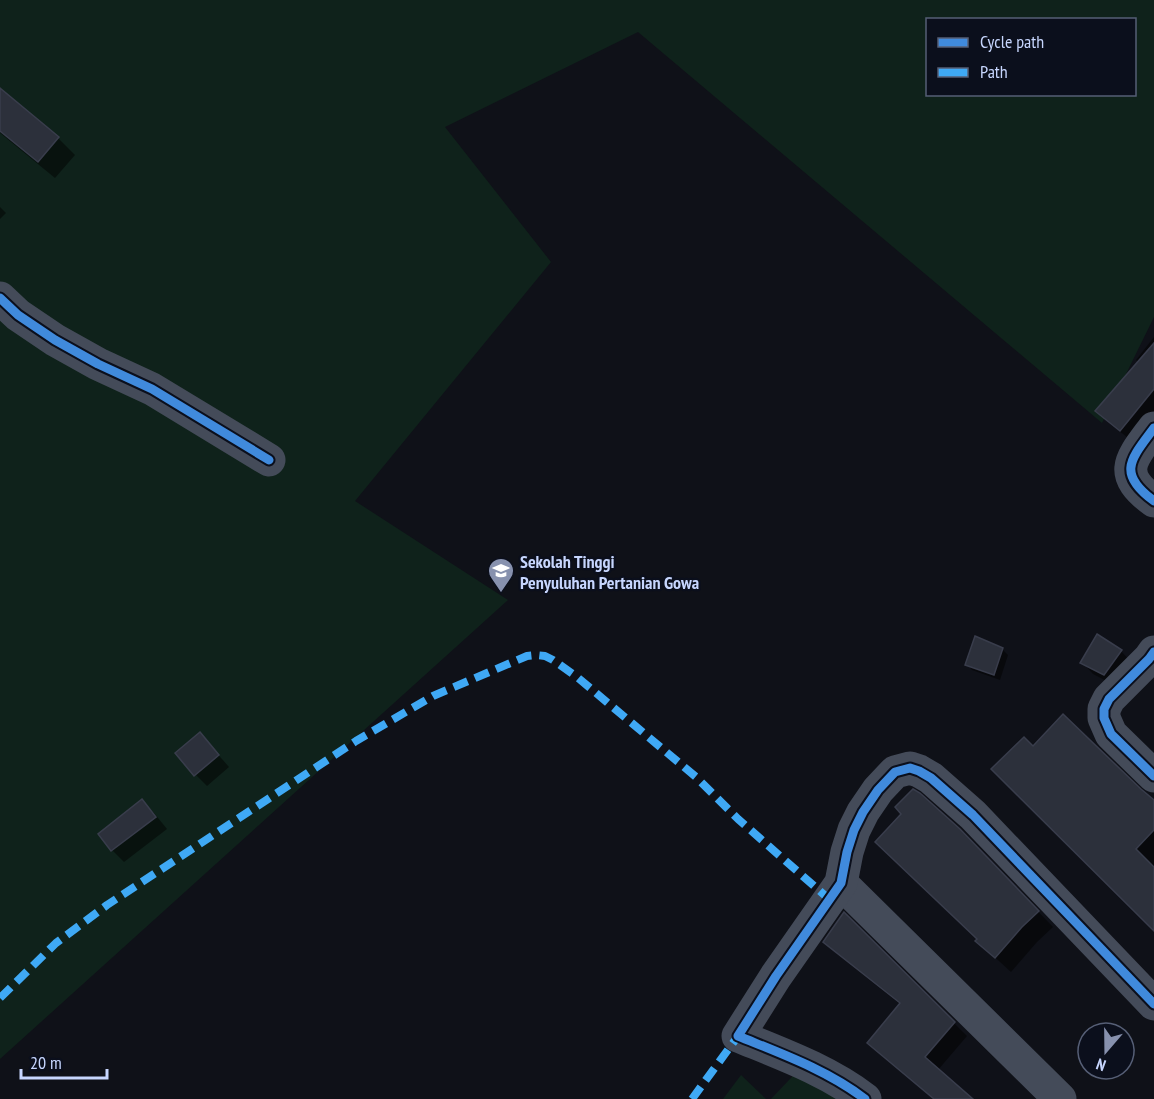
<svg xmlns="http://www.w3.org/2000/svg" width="1154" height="1099" viewBox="0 0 1154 1099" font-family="'PT Sans Narrow',sans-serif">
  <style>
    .green { fill: #0f221b; fill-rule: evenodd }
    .shadow { fill: #0007 }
    .building { fill: #2c303b; stroke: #393d4c; stroke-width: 1.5 }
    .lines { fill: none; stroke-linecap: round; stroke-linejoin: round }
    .minor { stroke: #444b59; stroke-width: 33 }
    .quiet { stroke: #3fa9f5; stroke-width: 8; stroke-dasharray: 15 8; stroke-linecap: butt }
    .cycleway-casing { stroke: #0b0f1c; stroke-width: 13 }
    .cycleway { stroke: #408adc; stroke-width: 9 }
    .labels { text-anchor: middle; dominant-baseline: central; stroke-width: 4.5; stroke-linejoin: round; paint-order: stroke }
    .poi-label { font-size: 18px; font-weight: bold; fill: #c7d6fe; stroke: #0b0f1c; text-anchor: start }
  </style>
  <rect width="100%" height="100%" fill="#0f1118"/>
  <g class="green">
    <path d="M 0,0 L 1154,0 L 1154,317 L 1102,423 L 638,32 L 445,127 L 551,262 L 355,501 L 508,600 L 0,1059 ZM 928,20 L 1134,20 L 1134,94 L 928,94 Z"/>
    <path d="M 808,1060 L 849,1099 L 771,1099 Z"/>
    <path d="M 741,1075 L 766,1099 L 723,1099 Z"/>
  </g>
  <g class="shadow">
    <path d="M 0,90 L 58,138 L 75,155 L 55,178 L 0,133 Z"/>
    <path d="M 0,207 L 6,213 L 0,219 Z"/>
    <path d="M 1154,337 L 1154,414 L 1132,441 L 1109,423 L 1097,411 L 1139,363 L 1136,360 Z"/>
    <path d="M 1002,649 L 1008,655 L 1000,680 L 972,670 L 967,664 Z"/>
    <path d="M 1121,651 L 1132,663 L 1116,686 L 1093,674 L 1082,662 Z"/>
    <path d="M 200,734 L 229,767 L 207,786 L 195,774 Z"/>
    <path d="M 1033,748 L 1154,802 L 1154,928 Z"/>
    <path d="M 142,801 L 154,813 L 167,829 L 124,862 L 112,850 L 100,834 Z"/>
    <path d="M 975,846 L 1053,927 L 1037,942 L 1011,972 L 977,941 Z"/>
    <path d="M 844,914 L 967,1036 L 938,1070 L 971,1099 L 934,1099 L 882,1056 L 869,1043 L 901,1005 L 838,955 L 825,942 Z"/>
  </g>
  <g class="building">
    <path d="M 0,88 L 59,137 L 38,162 L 0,131 Z"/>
    <path d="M 1154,343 L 1154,389 L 1120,431 L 1095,411 Z"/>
    <path d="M 1097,634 L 1122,650 L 1104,675 L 1080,663 Z"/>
    <path d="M 975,636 L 1003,648 L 994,675 L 965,665 Z"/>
    <path d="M 1063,714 L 1141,789 L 1154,800 L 1154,830 L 1136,849 L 1154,867 L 1154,931 L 991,769 L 1024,737 L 1033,746 Z"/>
    <path d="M 200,732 L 219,755 L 194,776 L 175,753 Z"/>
    <path d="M 913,789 L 920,793 L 960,829 L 1039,911 L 1022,927 L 995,958 L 975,941 L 977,939 L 875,842 L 901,814 L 895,807 Z"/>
    <path d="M 142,799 L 156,817 L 111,851 L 98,834 Z"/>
    <path d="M 844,912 L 955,1022 L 925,1057 L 973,1099 L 934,1099 L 867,1043 L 900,1003 L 823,942 Z"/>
  </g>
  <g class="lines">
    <g class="minor">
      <path d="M 0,298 L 18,315 L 55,340 L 98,364 L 152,389 L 269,460"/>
      <path d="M 1154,428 C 1131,459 1116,473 1154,501"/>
      <path d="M 1154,652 L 1149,659 L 1109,699 L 1104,709 L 1104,718 L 1111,734 L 1154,776"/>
      <path d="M 841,883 L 1060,1099"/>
      <path d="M 865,1099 C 827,1070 782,1054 738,1036 L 776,976 L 841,883 L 847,852 L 854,830 L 863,812 L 878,790 L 895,772 L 910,768 L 919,771 L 931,778 L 973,815 L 1154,1004"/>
    </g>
    <g class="quiet">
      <path d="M 0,998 L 56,943 L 107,905 L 356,741 L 433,696 L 527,656 L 536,655 L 545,656 L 553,660 L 577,677 L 696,777 L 738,819 L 830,900"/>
      <path d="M 692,1099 L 738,1036"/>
    </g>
    <defs>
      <g id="cycleway">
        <path d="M 0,298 L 18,315 L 55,340 L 98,364 L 152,389 L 269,460"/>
        <path d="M 1154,428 C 1131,459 1116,473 1154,501"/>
        <path d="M 1154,652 L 1149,659 L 1109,699 L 1104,709 L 1104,718 L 1111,734 L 1154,776"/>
        <path d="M 865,1099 C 827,1070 782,1054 738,1036 L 776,976 L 841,883 L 847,852 L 854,830 L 863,812 L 878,790 L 895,772 L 910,768 L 919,771 L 931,778 L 973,815 L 1154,1004"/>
      </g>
    </defs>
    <use href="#cycleway" class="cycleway-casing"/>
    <use href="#cycleway" class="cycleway"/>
  </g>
  <defs>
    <symbol id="university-pin" viewBox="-11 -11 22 30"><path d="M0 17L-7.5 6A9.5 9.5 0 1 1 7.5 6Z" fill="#8791ae" stroke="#0b0f1c"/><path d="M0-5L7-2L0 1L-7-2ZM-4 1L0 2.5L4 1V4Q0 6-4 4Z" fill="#fff"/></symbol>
  </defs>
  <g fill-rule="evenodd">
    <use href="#university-pin" x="486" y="556" width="30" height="40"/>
  </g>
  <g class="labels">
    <g class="poi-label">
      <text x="520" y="561">Sekolah Tinggi<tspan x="520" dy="21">Penyuluhan Pertanian Gowa</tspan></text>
    </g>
  </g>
  <rect x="926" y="18" width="210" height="78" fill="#0b0f1c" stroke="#565f76" stroke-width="1.5"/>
  <rect x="938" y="38" width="30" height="9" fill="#408adc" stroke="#565f76" stroke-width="1.5"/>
  <text x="980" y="48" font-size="18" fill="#c7d6fe">Cycle path</text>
  <rect x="938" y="68" width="30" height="9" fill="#3fa9f5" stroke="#565f76" stroke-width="1.5"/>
  <text x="980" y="78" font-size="18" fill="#c7d6fe">Path</text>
  <g transform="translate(1106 1051) rotate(200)"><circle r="28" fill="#0b0f1c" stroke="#565f76" stroke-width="1.5"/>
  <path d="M0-4.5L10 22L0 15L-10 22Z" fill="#8791ae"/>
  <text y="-9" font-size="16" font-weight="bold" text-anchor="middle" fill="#c7d6fe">N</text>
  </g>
  <path d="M21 1069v9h86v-9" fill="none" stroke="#c7d6fe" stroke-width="3"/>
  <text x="30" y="1069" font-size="18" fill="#c7d6fe" stroke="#0b0f1c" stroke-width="4.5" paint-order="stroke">20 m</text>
</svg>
